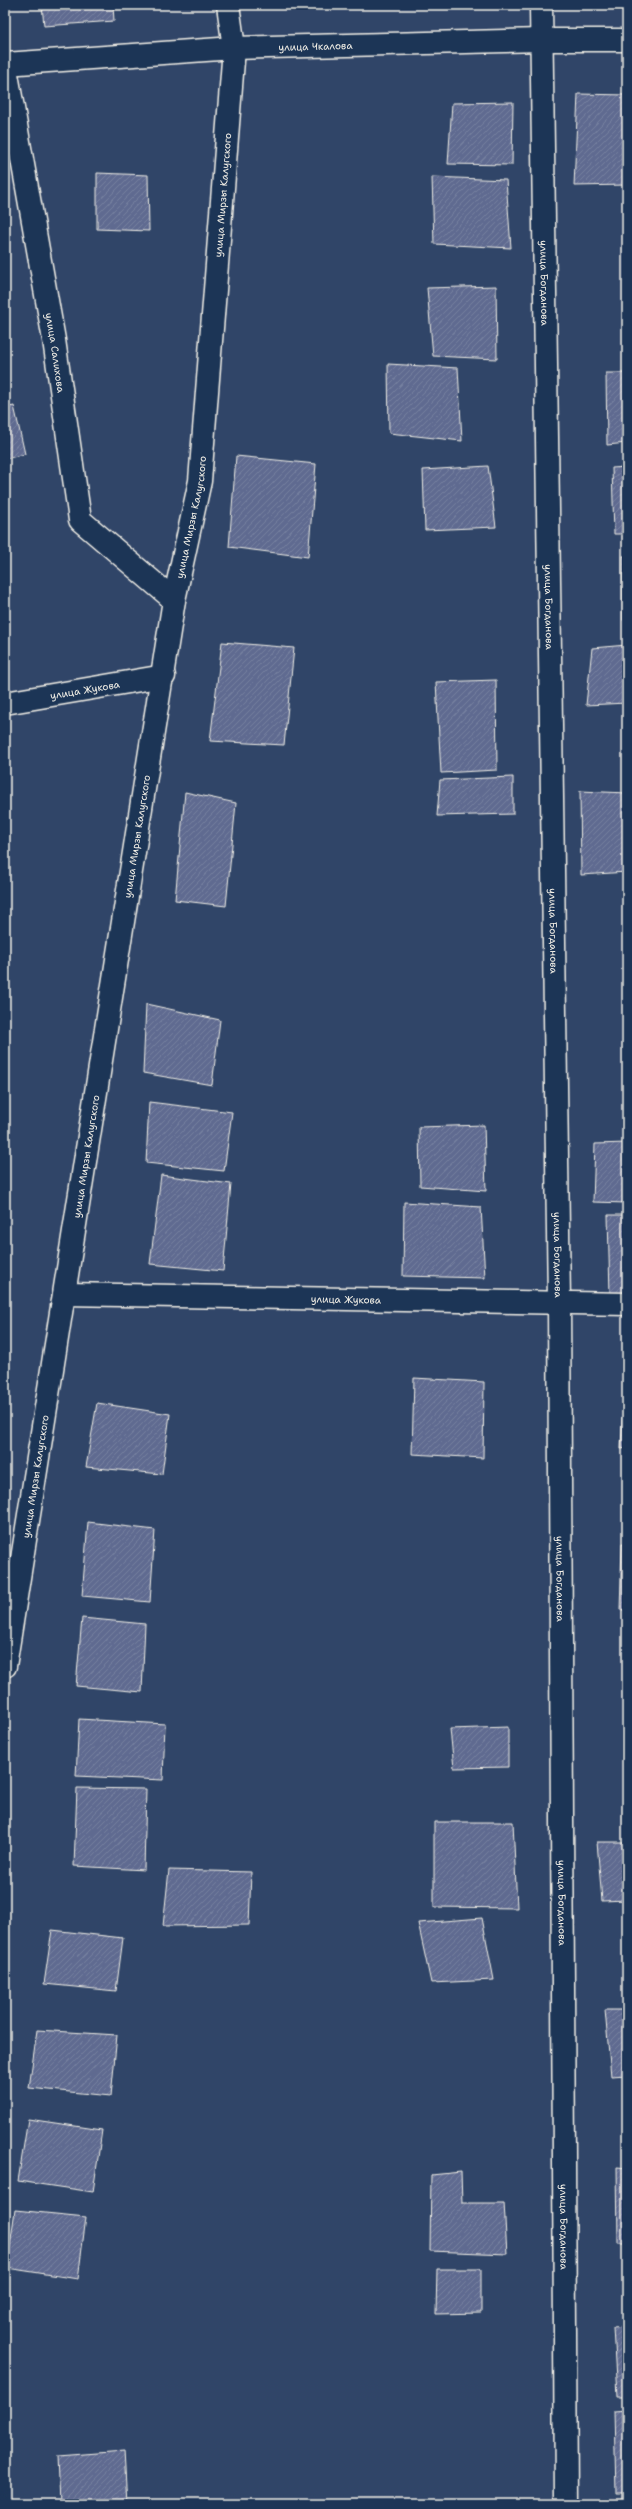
<svg xmlns="http://www.w3.org/2000/svg" width="632" height="2509" viewBox="0 0 632 2509" font-family="'Shantell Sans',sans-serif">
  <style>
    .building { fill: url(#building-hatch); stroke: #f4f1e8 }
    .lines { fill: none; stroke-linecap: round; stroke-linejoin: round }
    .minor-casing { stroke: #f4f1e8; stroke-width: 25 }
    .minor { stroke: #1d3557; stroke-width: 22 }
    .labels { text-anchor: middle; dominant-baseline: central; stroke-width: 4; stroke-linejoin: round; paint-order: stroke }
    .street-label { font-size: 10px; fill: #f4f1e8; stroke: #1d3557 }
  </style>
  <defs>
    <pattern id="building-hatch" width="6" height="6" patternUnits="userSpaceOnUse"><rect width="6" height="6" fill="#5e6b90"/><path d="M-1 1l2-2M0 6l6-6M5 7l2-2" fill="none" stroke="#7681a0"/></pattern>
  </defs>
  <rect width="100%" height="100%" fill="#304568"/>
  <filter id="ink" filterUnits="userSpaceOnUse"><feTurbulence type="fractalNoise" baseFrequency=".025" numOctaves="2"/><feDisplacementMap in="SourceGraphic" scale="8" xChannelSelector="R" yChannelSelector="G"/><feConvolveMatrix kernelMatrix="1 2 1 2 8 2 1 2 1" color-interpolation-filters="sRGB"/></filter>
  <g filter="url(#ink)">
    <g class="building">
      <path d="M 42,5 L 113,5 L 114,21 L 44,26 Z"/>
      <path d="M 578,94 L 627,95 L 627,185 L 574,186 Z"/>
      <path d="M 513,102 L 512,165 L 448,164 L 452,103 Z"/>
      <path d="M 97,173 L 148,175 L 149,231 L 97,229 Z"/>
      <path d="M 432,177 L 506,180 L 511,248 L 434,244 Z"/>
      <path d="M 496,286 L 497,359 L 433,356 L 427,288 Z"/>
      <path d="M 388,364 L 458,368 L 462,441 L 389,433 Z"/>
      <path d="M 606,373 L 627,373 L 627,443 L 607,445 Z"/>
      <path d="M 14,406 L 25,454 L 5,459 L 5,408 Z"/>
      <path d="M 236,456 L 316,464 L 308,557 L 229,547 Z"/>
      <path d="M 488,466 L 496,527 L 425,530 L 423,470 Z"/>
      <path d="M 627,467 L 627,534 L 614,534 L 612,468 Z"/>
      <rect x="623" y="556" width="4" height="64"/>
      <path d="M 222,642 L 294,648 L 284,745 L 210,741 Z"/>
      <path d="M 627,645 L 627,703 L 586,705 L 592,648 Z"/>
      <path d="M 496,680 L 497,770 L 441,773 L 436,682 Z"/>
      <path d="M 513,777 L 513,814 L 437,816 L 440,780 Z"/>
      <path d="M 580,791 L 627,793 L 627,872 L 581,875 Z"/>
      <path d="M 185,792 L 236,803 L 226,906 L 175,900 Z"/>
      <path d="M 146,1004 L 220,1020 L 212,1085 L 143,1073 Z"/>
      <path d="M 149,1102 L 232,1112 L 224,1171 L 146,1163 Z"/>
      <path d="M 484,1125 L 486,1191 L 420,1186 L 419,1127 Z"/>
      <path d="M 627,1143 L 627,1203 L 593,1202 L 595,1144 Z"/>
      <path d="M 161,1175 L 231,1184 L 223,1271 L 150,1264 Z"/>
      <path d="M 404,1202 L 481,1207 L 485,1278 L 403,1276 Z"/>
      <path d="M 608,1215 L 627,1215 L 627,1295 L 610,1296 Z"/>
      <path d="M 414,1378 L 484,1382 L 483,1458 L 412,1454 Z"/>
      <path d="M 97,1403 L 170,1414 L 162,1474 L 86,1467 Z"/>
      <path d="M 623,1403 L 627,1403 L 627,1448 L 621,1449 Z"/>
      <path d="M 88,1522 L 155,1530 L 150,1602 L 82,1596 Z"/>
      <path d="M 622,1544 L 627,1545 L 627,1610 L 620,1610 Z"/>
      <path d="M 82,1618 L 145,1624 L 142,1692 L 76,1686 Z"/>
      <path d="M 79,1719 L 165,1724 L 163,1780 L 76,1776 Z"/>
      <path d="M 508,1727 L 508,1767 L 454,1768 L 450,1729 Z"/>
      <path d="M 77,1788 L 146,1789 L 144,1870 L 74,1866 Z"/>
      <path d="M 434,1822 L 513,1822 L 517,1908 L 434,1907 Z"/>
      <path d="M 597,1842 L 627,1842 L 627,1900 L 602,1901 Z"/>
      <path d="M 169,1870 L 251,1872 L 249,1925 L 163,1926 Z"/>
      <path d="M 482,1918 L 494,1980 L 431,1983 L 418,1923 Z"/>
      <path d="M 52,1930 L 123,1938 L 116,1991 L 44,1984 Z"/>
      <path d="M 605,2010 L 627,2010 L 627,2075 L 611,2076 Z"/>
      <path d="M 37,2030 L 117,2035 L 111,2096 L 29,2088 Z"/>
      <path d="M 28,2119 L 102,2130 L 93,2192 L 18,2181 Z"/>
      <path d="M 617,2167 L 627,2168 L 627,2243 L 618,2243 Z"/>
      <path d="M 461,2172 L 462,2203 L 504,2203 L 507,2254 L 430,2251 L 431,2175 Z"/>
      <path d="M 15,2210 L 86,2217 L 78,2279 L 7,2268 Z"/>
      <path d="M 437,2269 L 481,2269 L 481,2313 L 436,2314 Z"/>
      <path d="M 627,2327 L 627,2396 L 617,2396 L 613,2328 Z"/>
      <path d="M 627,2410 L 627,2494 L 616,2494 L 614,2411 Z"/>
      <path d="M 124,2451 L 127,2504 L 60,2504 L 58,2456 Z"/>
    </g>
    <g class="lines">
      <defs>
        <g id="minor">
          <path id="s1" d="M 541,5 L 559,1302 L 566,2504"/>
          <path id="s2" d="M 5,63 L 54,340 L 80,520 L 174,600"/>
          <path id="s3" d="M 5,64 L 234,48 L 541,40 L 627,40"/>
          <path id="s4" d="M 5,703 L 164,676"/>
          <path id="s5" d="M 65,1294 L 627,1304"/>
          <path id="s6" d="M 5,1666 L 174,600 L 200,481 L 234,48 L 228,5"/>
        </g>
      </defs>
      <use href="#minor" class="minor-casing"/>
      <use href="#minor" class="minor"/>
    </g>
  </g>
  <g class="labels">
    <g class="street-label">
      <text stroke="none"><textPath href="#s3" startOffset="311">улица Чкалова</textPath></text>
      <text stroke="none"><textPath href="#s6" startOffset="1488">улица Мирзы Калугского</textPath></text>
      <text stroke="none"><textPath href="#s1" startOffset="278">улица Богданова</textPath></text>
      <text stroke="none"><textPath href="#s2" startOffset="294">улица Салихова</textPath></text>
      <text stroke="none"><textPath href="#s6" startOffset="1164">улица Мирзы Калугского</textPath></text>
      <text stroke="none"><textPath href="#s1" startOffset="602">улица Богданова</textPath></text>
      <text stroke="none"><textPath href="#s4" startOffset="81">улица Жукова</textPath></text>
      <text stroke="none"><textPath href="#s6" startOffset="840">улица Мирзы Калугского</textPath></text>
      <text stroke="none"><textPath href="#s1" startOffset="926">улица Богданова</textPath></text>
      <text stroke="none"><textPath href="#s6" startOffset="516">улица Мирзы Калугского</textPath></text>
      <text stroke="none"><textPath href="#s1" startOffset="1250">улица Богданова</textPath></text>
      <text stroke="none"><textPath href="#s5" startOffset="281">улица Жукова</textPath></text>
      <text stroke="none"><textPath href="#s6" startOffset="192">улица Мирзы Калугского</textPath></text>
      <text stroke="none"><textPath href="#s1" startOffset="1574">улица Богданова</textPath></text>
      <text stroke="none"><textPath href="#s1" startOffset="1898">улица Богданова</textPath></text>
      <text stroke="none"><textPath href="#s1" startOffset="2222">улица Богданова</textPath></text>
    </g>
  </g>
  <rect width="632" height="2509" fill="none" stroke="#1d3557" stroke-width="20"/>
  <rect x="10" y="10" width="612" height="2489" fill="none" stroke="#f4f1e8" stroke-width="1.5" filter="url(#ink)"/>
</svg>
